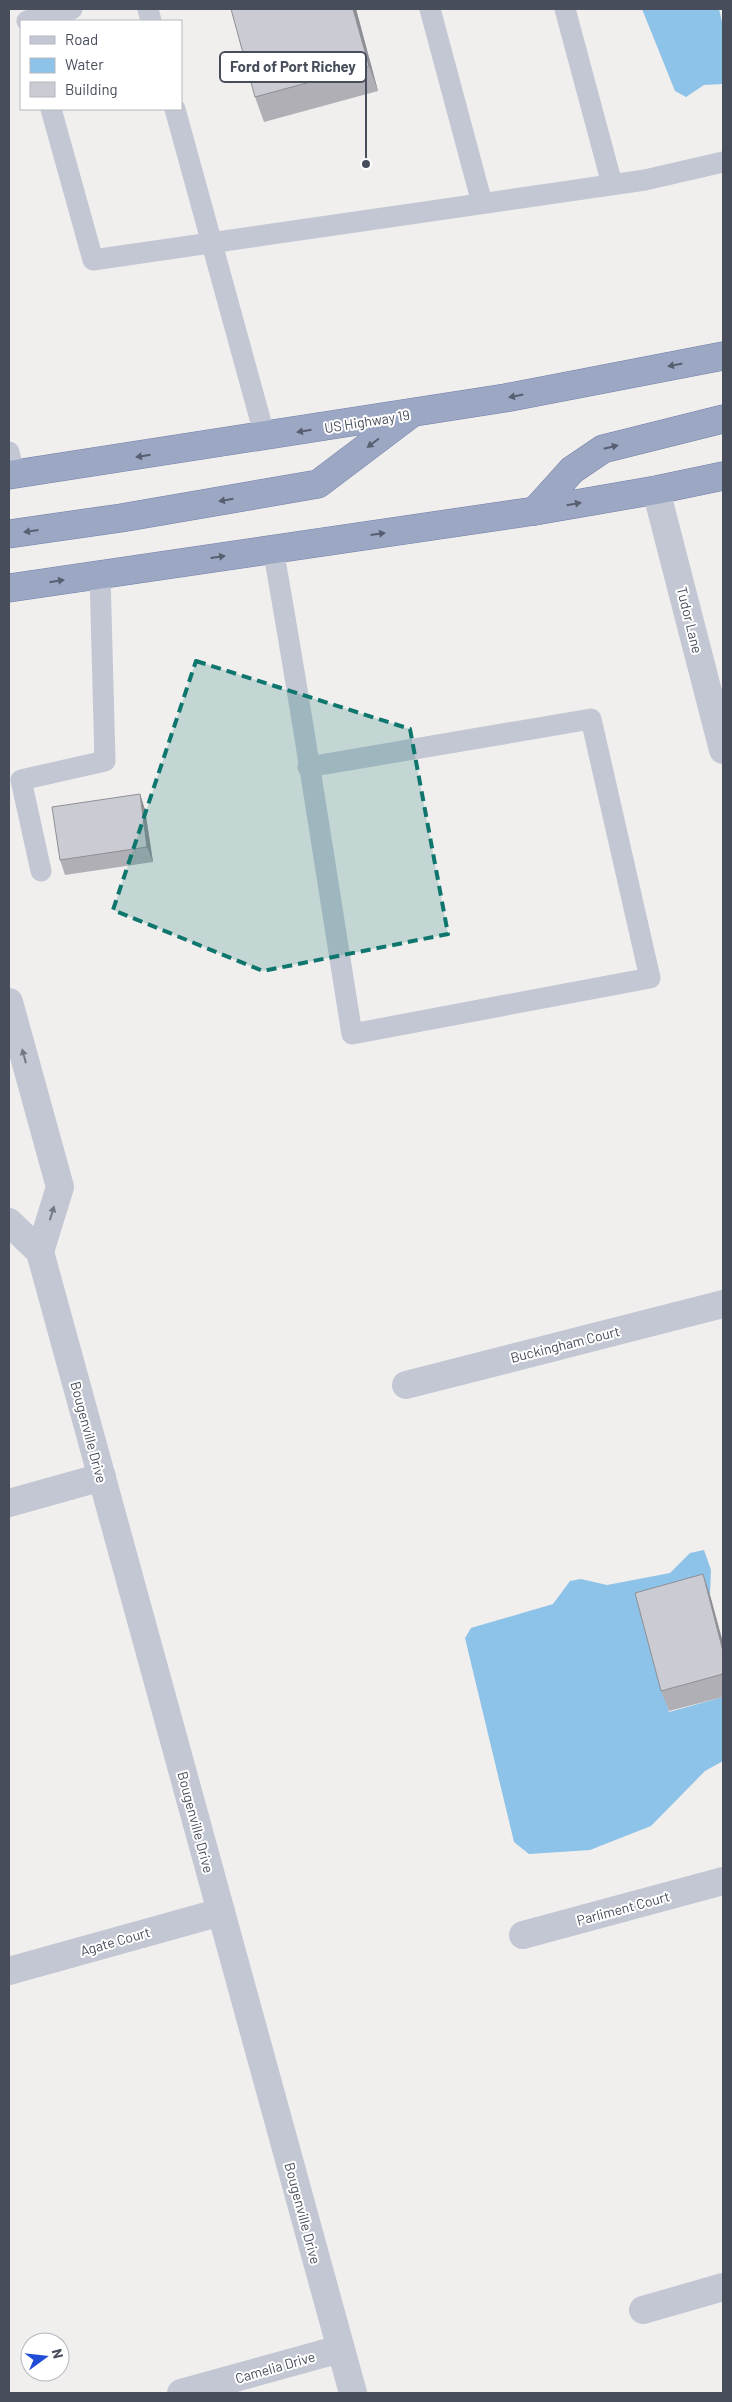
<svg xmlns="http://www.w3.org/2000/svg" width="732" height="2402" viewBox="0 0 732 2402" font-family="Barlow,sans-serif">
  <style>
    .water { fill: #8dc3e8 }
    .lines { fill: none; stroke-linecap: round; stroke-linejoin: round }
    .trunk-casing { stroke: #7381a7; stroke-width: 29 }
    .service { stroke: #c2c7d3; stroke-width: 21 }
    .minor { stroke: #c2c7d3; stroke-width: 28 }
    .trunk { stroke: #9ca7c4; stroke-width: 28 }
    .wall { fill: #afafb5 }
    .shaded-wall { fill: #8e8f94 }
    .building { fill: #cbccd3; stroke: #8e8f94 }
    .oneway { fill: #585f70 }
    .oneway2 { fill: #727885 }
    .marked { fill: #0f766e; fill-opacity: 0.2; stroke: #0f766e; stroke-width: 4; stroke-dasharray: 10 6; stroke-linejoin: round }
    .labels { text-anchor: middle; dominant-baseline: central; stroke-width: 4; stroke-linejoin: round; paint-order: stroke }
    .street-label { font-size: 14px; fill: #474d5b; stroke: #fff }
    .leader { fill: none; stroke: #474d5b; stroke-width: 2 }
    .callout-dot { fill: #474d5b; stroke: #fff; stroke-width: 2 }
    .callout { fill: #fff; stroke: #474d5b; stroke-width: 2 }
    .callout-label { font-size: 15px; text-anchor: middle; font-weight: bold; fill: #474d5b }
  </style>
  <rect width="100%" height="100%" fill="#f1eeee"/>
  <g class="water">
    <path d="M 642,9 L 719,9 L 723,26 L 723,84 L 704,85 L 686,97 L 675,91 Z"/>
    <path d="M 704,1550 L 711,1570 L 710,1594 L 641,1613 L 669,1712 L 723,1697 L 723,1761 L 705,1771 L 651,1826 L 590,1850 L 529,1854 L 514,1842 L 465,1638 L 471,1628 L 553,1604 L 570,1581 L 581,1579 L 607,1585 L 670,1573 L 690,1553 Z"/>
  </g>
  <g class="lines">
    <defs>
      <g id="trunk">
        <path d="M 9,475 L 505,398 L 723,356"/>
        <path d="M 535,511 L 572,470 L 603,449 L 723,419"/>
        <path d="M 9,534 L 121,518 L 318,484 L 408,416"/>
        <path d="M 9,588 L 535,511 L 656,490 L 723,476"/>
      </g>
    </defs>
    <use href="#trunk" class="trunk-casing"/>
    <g class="service">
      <path d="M 148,9 L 151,21"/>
      <path d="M 430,9 L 482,203"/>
      <path d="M 565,9 L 612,184"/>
      <path d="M 27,21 L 72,9"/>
      <path d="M 51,109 L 93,260 L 645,180 L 723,162"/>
      <path d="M 175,109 L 265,437"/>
      <path d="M 9,452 L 14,474"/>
      <path d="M 273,549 C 302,710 326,873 352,1034 L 650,978 L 591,719 L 308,767"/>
      <path d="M 41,871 L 21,780 L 105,761 L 100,575"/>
    </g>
    <g class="minor">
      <path d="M 656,490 L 723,750"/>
      <path d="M 9,1002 L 60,1187 L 40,1252 L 9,1222"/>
      <path d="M 40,1252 L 353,2393"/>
      <path d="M 406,1385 L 723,1304"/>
      <path d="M 9,1503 L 102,1477"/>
      <path d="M 523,1935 L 723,1881"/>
      <path d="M 9,1971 L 221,1912"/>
      <path d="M 643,2310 L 723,2287"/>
      <path d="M 181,2393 L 340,2349"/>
    </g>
    <use href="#trunk" class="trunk"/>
  </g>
  <g class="wall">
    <path d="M 356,9 L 378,91 L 264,122 L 255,97 Z"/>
    <path d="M 140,794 L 145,810 L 153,862 L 65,875 L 60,860 Z"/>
    <path d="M 710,1595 L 723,1643 L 723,1697 L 669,1711 L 661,1691 Z"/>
  </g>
  <g class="shaded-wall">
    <path d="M 353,9 L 356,9 L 378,91 L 369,66 Z"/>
    <path d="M 140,794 L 145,810 L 153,862 L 147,847 Z"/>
    <path d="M 703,1574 L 710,1595 L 723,1643 L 723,1651 Z"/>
  </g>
  <g class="building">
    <path d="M 231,9 L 353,9 L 369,66 L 255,97 Z"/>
    <path d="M 140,794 L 147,847 L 60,860 L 52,807 Z"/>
    <path d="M 703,1574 L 723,1651 L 723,1674 L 661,1691 L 635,1593 Z"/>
  </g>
  <defs><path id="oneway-solid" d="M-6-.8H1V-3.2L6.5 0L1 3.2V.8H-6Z" transform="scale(1.25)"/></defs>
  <g class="oneway">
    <use href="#oneway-solid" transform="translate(675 365) rotate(169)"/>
    <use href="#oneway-solid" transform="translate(516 396) rotate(169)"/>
    <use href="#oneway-solid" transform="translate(304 431) rotate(171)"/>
    <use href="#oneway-solid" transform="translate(373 443) rotate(143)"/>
    <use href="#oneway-solid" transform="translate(611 447) rotate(-14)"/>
    <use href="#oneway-solid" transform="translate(143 456) rotate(171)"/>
    <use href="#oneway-solid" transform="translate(226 500) rotate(170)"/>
    <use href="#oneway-solid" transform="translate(574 504) rotate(-10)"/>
    <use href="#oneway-solid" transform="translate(31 531) rotate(172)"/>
    <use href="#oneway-solid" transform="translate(378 534) rotate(-8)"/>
    <use href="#oneway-solid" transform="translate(218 557) rotate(-8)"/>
    <use href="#oneway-solid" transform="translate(57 581) rotate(-9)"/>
  </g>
  <g class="oneway2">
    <use href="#oneway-solid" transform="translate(24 1056) rotate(-105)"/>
    <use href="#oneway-solid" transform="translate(52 1213) rotate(-73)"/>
  </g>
  <path class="marked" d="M 196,661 L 410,729 L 448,934 L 263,971 L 113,910 Z"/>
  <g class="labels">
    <g class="street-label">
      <text transform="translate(367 421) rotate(-9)">US Highway 19</text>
      <text transform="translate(690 620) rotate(76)">Tudor Lane</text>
      <text transform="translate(565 1344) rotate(-14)">Buckingham Court</text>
      <text transform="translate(89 1432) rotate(75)">Bougenville Drive</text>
      <text transform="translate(196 1822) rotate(75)">Bougenville Drive</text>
      <text transform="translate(623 1908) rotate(-15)">Parliment Court</text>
      <text transform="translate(115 1941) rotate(-16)">Agate Court</text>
      <text transform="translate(303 2213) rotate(75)">Bougenville Drive</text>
      <text transform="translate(275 2367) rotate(-16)">Camelia Drive</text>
    </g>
  </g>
  <path class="leader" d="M366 164L366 67"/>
  <circle class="callout-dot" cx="366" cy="164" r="5"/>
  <rect class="callout" x="220" y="52" width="146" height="30" rx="5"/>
  <g class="callout-label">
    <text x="293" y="72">Ford of Port Richey</text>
  </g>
  <rect width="732" height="2402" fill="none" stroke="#474d5b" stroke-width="20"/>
  <rect x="20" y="20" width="162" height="90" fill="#ffffff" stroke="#b5b8bd"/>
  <rect x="30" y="36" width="25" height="8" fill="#c2c7d3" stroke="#b5b8bd"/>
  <text x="65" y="45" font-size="15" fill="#474d5b">Road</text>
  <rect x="30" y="58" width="25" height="15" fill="#8dc3e8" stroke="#b5b8bd"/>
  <text x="65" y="70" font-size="15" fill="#474d5b">Water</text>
  <rect x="30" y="82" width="25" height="15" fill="#cbccd3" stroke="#b5b8bd"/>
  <text x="65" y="95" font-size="15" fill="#474d5b">Building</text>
  <g transform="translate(45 2357) rotate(75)"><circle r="24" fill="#ffffff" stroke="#b5b8bd"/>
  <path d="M0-4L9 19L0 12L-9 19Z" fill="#214cd8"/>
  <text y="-8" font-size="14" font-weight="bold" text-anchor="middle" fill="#474d5b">N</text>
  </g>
</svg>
